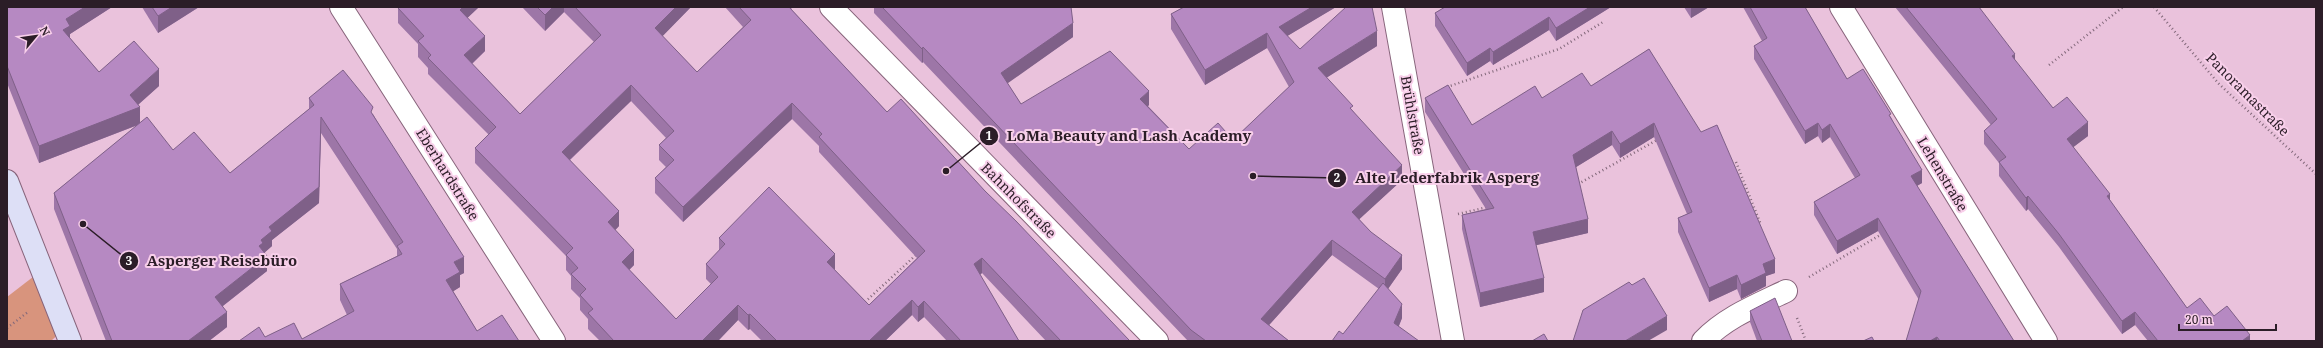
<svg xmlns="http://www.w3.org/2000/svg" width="2323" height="348" viewBox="0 0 2323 348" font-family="'Noto Serif',serif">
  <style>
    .green { fill: #d8947d }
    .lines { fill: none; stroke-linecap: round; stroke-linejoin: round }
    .street-casing { stroke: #87647b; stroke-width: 24 }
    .secondary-casing { stroke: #87647b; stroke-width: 24 }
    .path { stroke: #82687a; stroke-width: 2.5; stroke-dasharray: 1 3; stroke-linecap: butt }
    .street { stroke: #fff; stroke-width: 22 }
    .secondary { stroke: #dddff6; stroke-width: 22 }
    .wall { fill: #9d76a7; fill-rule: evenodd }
    .shaded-wall { fill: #7f6088 }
    .building { fill: #b689c2; stroke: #7f6088; fill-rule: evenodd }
    .labels { text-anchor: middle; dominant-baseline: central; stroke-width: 4; stroke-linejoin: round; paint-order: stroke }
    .street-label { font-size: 14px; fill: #2b1d27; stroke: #f8cfea }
    .leader { fill: none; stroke: #2b1d27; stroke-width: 1.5 }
    .callout-dot { fill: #2b1d27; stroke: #f8cfea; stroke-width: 1.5 }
    .mark-label { font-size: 12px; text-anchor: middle; font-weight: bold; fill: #fff }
    .callout-label { font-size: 15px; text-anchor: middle; font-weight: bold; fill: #2b1d27; stroke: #f8cfea; stroke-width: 4; stroke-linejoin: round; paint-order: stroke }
  </style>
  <rect width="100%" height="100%" fill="#eac2dc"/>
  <path class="green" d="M 42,270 L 65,328 L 51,341 L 7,341 L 7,297 Z"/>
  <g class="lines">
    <defs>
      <g id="street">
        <path d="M 341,7 L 554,341"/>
        <path d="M 831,7 L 1157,341"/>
        <path d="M 1393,7 L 1453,341"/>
        <path d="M 1841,7 L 2046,341"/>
        <path d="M 1703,341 C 1726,317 1757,305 1786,291"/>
      </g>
      <path id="secondary" d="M 7,181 L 70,341"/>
    </defs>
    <use href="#street" class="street-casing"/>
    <use href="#secondary" class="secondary-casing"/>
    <g class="path">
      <path d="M 2154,7 L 2219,84 L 2316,174"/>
      <path d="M 2049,65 L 2123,7"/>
      <path d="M 1447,87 L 1559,49 L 1603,22"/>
      <path d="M 1736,162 L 1761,225"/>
      <path d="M 1578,184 L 1657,140"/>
      <path d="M 1458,214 L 1488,207"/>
      <path d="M 1809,277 L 1882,234"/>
      <path d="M 865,302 L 917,254"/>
      <path d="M 1797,318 L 1806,341"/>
      <path d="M 7,328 L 28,312"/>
    </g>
    <use href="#street" class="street"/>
    <use href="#secondary" class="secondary"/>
  </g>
  <g class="wall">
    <path d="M 7,7 L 112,7 L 70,34 L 70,38 L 99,72 L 159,86 L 138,105 L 140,123 L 173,150 L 230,173 L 309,109 L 309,98 L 373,114 L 464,273 L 460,275 L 460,287 L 453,291 L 477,331 L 519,341 L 239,341 L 265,337 L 302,339 L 347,315 L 340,300 L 340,284 L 397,256 L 397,249 L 321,133 L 319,203 L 272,240 L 272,246 L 265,252 L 267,271 L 223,306 L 227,327 L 209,341 L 106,341 L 54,209 L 54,193 L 138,125 L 39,163 L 7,83 Z"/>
    <path d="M 142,7 L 199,7 L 158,33 Z"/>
    <path d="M 479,7 L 467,18 L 485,51 L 472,64 L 520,114 L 594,42 L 564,12 L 545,31 L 522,7 L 691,7 L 662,36 L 697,72 L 743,27 L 725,7 L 793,7 L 791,9 L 887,112 L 985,191 L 1129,341 L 1046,341 L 982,273 L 980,275 L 1019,341 L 947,341 L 924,317 L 918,322 L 912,315 L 885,341 L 762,341 L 750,329 L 748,330 L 738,320 L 718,341 L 600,341 L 588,329 L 588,319 L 580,310 L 580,298 L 571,289 L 571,276 L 566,270 L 566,256 L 475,163 L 475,148 L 489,135 L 428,74 L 428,68 L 418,57 L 418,44 L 398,23 L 398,8 ZM 631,101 L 666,138 L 659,145 L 659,160 L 666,167 L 655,178 L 655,193 L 683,222 L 792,119 L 819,146 L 819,152 L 917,258 L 869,305 L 835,270 L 719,238 L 719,251 L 706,264 L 706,279 L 711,284 L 676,319 L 629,270 L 634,265 L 615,230 L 619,226 L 570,160 Z"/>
    <path d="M 874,7 L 1071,7 L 1073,37 L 1007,83 L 1021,104 L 1149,105 L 1148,106 L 1189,149 L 1233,140 L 1289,87 L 1267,48 L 1205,85 L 1171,29 L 1171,14 L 1184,7 L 1336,7 L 1287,36 L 1300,49 L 1377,46 L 1326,78 L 1353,111 L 1402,180 L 1359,219 L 1402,269 L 1388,289 L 1402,318 L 1399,326 L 1343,334 L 1379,289 L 1332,255 L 1269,325 L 1289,341 L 1188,341 L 923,62 L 922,63 L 874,13 Z"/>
    <path d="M 1445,7 L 1611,7 L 1556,41 L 1549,30 L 1493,65 L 1490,61 L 1467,76 L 1435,26 L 1435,13 Z"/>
    <path d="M 1684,7 L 1709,7 L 1691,18 Z"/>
    <path d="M 1743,7 L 1805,7 L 1847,79 L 1891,117 L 1922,183 L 1917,186 L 2014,341 L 1906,341 L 1919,300 L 1878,231 L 1837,254 L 1814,215 L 1814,202 L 1855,178 L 1830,137 L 1822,143 L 1818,136 L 1805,144 L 1754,59 L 1754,46 L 1762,41 Z"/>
    <path d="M 1895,7 L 1979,7 L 2015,61 L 2053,108 L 2088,136 L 2073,147 L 2110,201 L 2187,308 L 2214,316 L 2250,341 L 2148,341 L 2135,325 L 2122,334 L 2059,247 L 2028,209 L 2026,211 L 1999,176 L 1999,163 L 1984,144 L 1984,131 L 1991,125 Z"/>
    <path d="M 1649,49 L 1775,273 L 1766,276 L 1766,286 L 1741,299 L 1737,289 L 1709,302 L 1678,232 L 1678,218 L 1687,214 L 1654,137 L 1620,158 L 1612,145 L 1576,167 L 1588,233 L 1536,245 L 1544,292 L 1480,307 L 1462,229 L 1462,215 L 1486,209 L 1425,112 L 1425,98 L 1472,125 L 1542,98 L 1591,86 Z"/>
    <path d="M 1750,311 L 1792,341 L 1757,341 L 1750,322 Z"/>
  </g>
  <g class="shaded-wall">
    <path d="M 85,7 L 112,7 L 70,34 L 70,43 L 63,30 L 66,19 Z"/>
    <path d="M 172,7 L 199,7 L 158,33 L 158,16 Z"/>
    <path d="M 463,7 L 479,7 L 460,25 L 460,10 Z"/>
    <path d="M 553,7 L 564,7 L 564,12 L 545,31 L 545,15 Z"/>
    <path d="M 676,7 L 691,7 L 655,44 L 655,28 Z"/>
    <path d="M 1312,7 L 1336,7 L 1279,41 L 1279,27 Z"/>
    <path d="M 1590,7 L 1611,7 L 1556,41 L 1556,28 Z"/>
    <path d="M 1691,7 L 1709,7 L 1691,18 Z"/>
    <path d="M 1549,17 L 1549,30 L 1493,65 L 1493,52 Z"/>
    <path d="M 1073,23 L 1073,37 L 1001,88 L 1001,73 Z"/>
    <path d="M 1377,31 L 1377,46 L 1318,83 L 1318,68 Z"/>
    <path d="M 1267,33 L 1267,48 L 1205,85 L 1205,70 Z"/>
    <path d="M 485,36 L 485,51 L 464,71 L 464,55 Z"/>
    <path d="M 923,47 L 923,62 L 922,63 L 922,49 Z"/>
    <path d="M 1490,48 L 1490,61 L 1467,76 L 1467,63 Z"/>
    <path d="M 2015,54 L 2015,67 L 2012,56 Z"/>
    <path d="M 159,69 L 159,86 L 132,110 L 140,107 L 140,124 L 39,163 L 39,146 L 130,95 Z"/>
    <path d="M 631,85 L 631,101 L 562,167 L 562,152 Z"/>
    <path d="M 1149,91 L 1149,105 L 1140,113 L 1140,99 Z"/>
    <path d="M 792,103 L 792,119 L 683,222 L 683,207 Z"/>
    <path d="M 321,117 L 319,203 L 272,240 L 272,246 L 263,254 L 259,246 L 261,240 L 269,227 Z"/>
    <path d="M 2088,122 L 2088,136 L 2067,152 L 2067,139 Z"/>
    <path d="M 1654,123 L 1654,137 L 1620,158 L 1620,144 Z"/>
    <path d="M 1818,123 L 1818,136 L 1805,144 L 1805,131 Z"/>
    <path d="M 1830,124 L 1830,137 L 1822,143 L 1822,130 Z"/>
    <path d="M 1612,131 L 1612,145 L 1573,169 L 1573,155 Z"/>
    <path d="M 1402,165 L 1402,180 L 1352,226 L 1352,212 Z"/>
    <path d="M 1922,170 L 1922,183 L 1911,189 L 1911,176 Z"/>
    <path d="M 2110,194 L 2110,208 L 2107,196 Z"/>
    <path d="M 2028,196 L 2028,209 L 2026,211 L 2026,198 Z"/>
    <path d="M 619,211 L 619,226 L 608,238 L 608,222 Z"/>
    <path d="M 1878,218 L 1878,231 L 1837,254 L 1837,241 Z"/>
    <path d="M 1588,219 L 1588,233 L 1533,246 L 1533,232 Z"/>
    <path d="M 1332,240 L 1332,255 L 1261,334 L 1261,319 Z"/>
    <path d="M 634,250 L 634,265 L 622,277 L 622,262 Z"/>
    <path d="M 835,254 L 835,270 L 827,262 Z"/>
    <path d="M 1402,255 L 1402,269 L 1385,293 L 1385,279 Z"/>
    <path d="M 267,256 L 267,271 L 215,312 L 215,297 Z"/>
    <path d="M 464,257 L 464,273 L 460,275 L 460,287 L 446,296 L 446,280 L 454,262 Z"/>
    <path d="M 982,258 L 982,273 L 974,279 L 974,264 Z"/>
    <path d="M 1775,259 L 1775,273 L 1766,276 L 1766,286 L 1741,299 L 1741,285 L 1763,264 Z"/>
    <path d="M 1737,275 L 1737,289 L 1709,302 L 1709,288 Z"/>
    <path d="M 1544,278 L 1544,292 L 1480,307 L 1480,293 Z"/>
    <path d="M 912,300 L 912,315 L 885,341 L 869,341 Z"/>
    <path d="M 924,301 L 924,317 L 918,322 L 918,307 Z"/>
    <path d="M 1402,304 L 1402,318 L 1394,337 L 1394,323 Z"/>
    <path d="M 738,305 L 738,320 L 718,341 L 702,341 Z"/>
    <path d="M 227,312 L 227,327 L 209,341 L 188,341 Z"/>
    <path d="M 2135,312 L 2135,325 L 2122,334 L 2122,321 Z"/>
    <path d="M 750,314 L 750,329 L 748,330 L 748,315 Z"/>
    <path d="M 1667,316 L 1667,330 L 1648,341 L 1625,341 Z"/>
    <path d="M 2250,335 L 2250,341 L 2242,341 Z"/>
    <path d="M 1937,337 L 1937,341 L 1930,341 Z"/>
  </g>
  <g class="building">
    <path d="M 7,7 L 85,7 L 66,19 L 70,26 L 63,30 L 99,72 L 134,41 L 159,69 L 130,95 L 140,107 L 39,146 L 7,66 Z"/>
    <path d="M 152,7 L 172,7 L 158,16 Z"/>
    <path d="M 399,7 L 463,7 L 460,10 L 485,36 L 464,55 L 520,114 L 601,35 L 575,7 L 676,7 L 655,28 L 697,72 L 751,20 L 739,7 L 789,7 L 887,112 L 901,99 L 985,191 L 1016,221 L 1129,340 L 1128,341 L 1061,341 L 982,258 L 974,264 L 1019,341 L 961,341 L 924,301 L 918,307 L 912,300 L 869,341 L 777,341 L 750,314 L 748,315 L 738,305 L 702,341 L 614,341 L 588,313 L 593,309 L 580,295 L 586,289 L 571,274 L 578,268 L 566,255 L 573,248 L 475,148 L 496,127 L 428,58 L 431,55 L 418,41 L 424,36 L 398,8 ZM 631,85 L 674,131 L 659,145 L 674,160 L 655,178 L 683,207 L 792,103 L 822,134 L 819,137 L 925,251 L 869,305 L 827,262 L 835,254 L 769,187 L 719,238 L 725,244 L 706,264 L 718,277 L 676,319 L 622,262 L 634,250 L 608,222 L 619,211 L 562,152 Z"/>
    <path d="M 537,7 L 553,7 L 545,15 Z"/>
    <path d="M 882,7 L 1071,7 L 1073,23 L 1001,73 L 1021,104 L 1110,51 L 1149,91 L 1140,99 L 1189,149 L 1218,123 L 1233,140 L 1294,82 L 1267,33 L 1205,70 L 1171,14 L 1184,7 L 1312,7 L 1279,27 L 1300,49 L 1346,7 L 1372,7 L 1377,31 L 1318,68 L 1353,106 L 1350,108 L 1402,165 L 1352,212 L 1371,232 L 1402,255 L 1385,279 L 1332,240 L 1261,319 L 1289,341 L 1206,341 L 1191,330 L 923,47 L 922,49 Z"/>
    <path d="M 1445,7 L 1590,7 L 1556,28 L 1549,17 L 1493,52 L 1490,48 L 1467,63 L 1435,13 Z"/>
    <path d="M 1750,7 L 1805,7 L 1847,79 L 1863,69 L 1891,114 L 1889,115 L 1922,170 L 1911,176 L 2014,341 L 1940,341 L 1937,337 L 1930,341 L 1906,341 L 1921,291 L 1878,218 L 1837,241 L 1814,202 L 1860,175 L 1830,124 L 1822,130 L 1818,123 L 1805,131 L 1754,46 L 1767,38 Z"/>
    <path d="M 1906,7 L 1979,7 L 2015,54 L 2012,56 L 2053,108 L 2067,97 L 2088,122 L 2067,139 L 2110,194 L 2107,196 L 2187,308 L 2200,298 L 2214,316 L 2227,306 L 2250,335 L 2242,341 L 2158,341 L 2135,312 L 2122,321 L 2059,234 L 2028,196 L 2026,198 L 1999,162 L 2006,157 L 1984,131 L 1997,119 Z"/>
    <path d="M 1649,49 L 1701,132 L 1717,125 L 1775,259 L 1763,264 L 1766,273 L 1741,285 L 1737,275 L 1709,288 L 1678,218 L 1692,212 L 1654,123 L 1620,144 L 1612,131 L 1573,155 L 1588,219 L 1533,232 L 1544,278 L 1480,293 L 1462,215 L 1494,208 L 1425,98 L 1448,85 L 1472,125 L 1535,86 L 1542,98 L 1582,73 L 1591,86 Z"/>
    <path d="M 343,70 L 373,107 L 371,112 L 464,257 L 454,262 L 460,272 L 446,280 L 477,331 L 502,315 L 519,341 L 239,341 L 259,327 L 265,337 L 294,323 L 302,339 L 354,311 L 340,284 L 402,254 L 397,246 L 403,242 L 321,117 L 319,187 L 269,227 L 272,231 L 261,240 L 263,243 L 259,246 L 267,256 L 215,297 L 227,312 L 188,341 L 112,341 L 54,193 L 147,117 L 173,150 L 194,132 L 230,173 L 314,105 L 309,98 Z"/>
    <path d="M 1644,278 L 1667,316 L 1625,341 L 1573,341 L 1583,310 L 1629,282 L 1632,285 Z"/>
    <path d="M 1383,283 L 1402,304 L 1394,323 L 1419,341 L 1332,341 L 1339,331 L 1343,334 Z"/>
    <path d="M 1775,298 L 1792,341 L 1762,341 L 1750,311 Z"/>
    <path d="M 1544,334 L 1548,341 L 1532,341 Z"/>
    <path d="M 1872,337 L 1874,341 L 1863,341 Z"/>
  </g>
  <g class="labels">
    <g class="street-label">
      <text transform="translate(2248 94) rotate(45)">Panoramastraße</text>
      <text transform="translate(1413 115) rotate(80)">Brühlstraße</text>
      <text transform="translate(448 174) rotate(58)">Eberhardstraße</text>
      <text transform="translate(1943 174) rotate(59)">Lehenstraße</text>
      <text transform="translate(1019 200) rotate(45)">Bahnhofstraße</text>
    </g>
  </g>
  <path class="leader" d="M946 171L989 136M1253 176L1337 178M83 224L129 261"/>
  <g class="callout-dot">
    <circle cx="946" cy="171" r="4"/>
    <circle cx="1253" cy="176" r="4"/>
    <circle cx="83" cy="224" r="4"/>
    <circle cx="989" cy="136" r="10"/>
    <circle cx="1337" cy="178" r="10"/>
    <circle cx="129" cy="261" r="10"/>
  </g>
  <g class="mark-label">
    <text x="989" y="140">1</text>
    <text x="1337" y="182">2</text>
    <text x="129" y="265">3</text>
  </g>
  <g class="callout-label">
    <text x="1129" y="141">LoMa Beauty and Lash Academy</text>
    <text x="1447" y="183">Alte Lederfabrik Asperg</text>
    <text x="222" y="266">Asperger Reisebüro</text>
  </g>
  <rect width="2323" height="348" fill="none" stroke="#2b1d27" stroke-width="16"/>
  <g transform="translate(36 36) rotate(61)" stroke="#f8cfea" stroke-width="3" paint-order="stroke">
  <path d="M0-3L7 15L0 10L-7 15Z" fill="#2b1d27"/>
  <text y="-6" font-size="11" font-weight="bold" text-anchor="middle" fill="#2b1d27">N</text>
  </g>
  <path d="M2179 324v6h97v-6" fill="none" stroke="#2b1d27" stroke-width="2"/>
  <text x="2185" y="324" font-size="12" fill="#2b1d27" stroke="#f8cfea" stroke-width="3" paint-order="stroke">20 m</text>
</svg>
